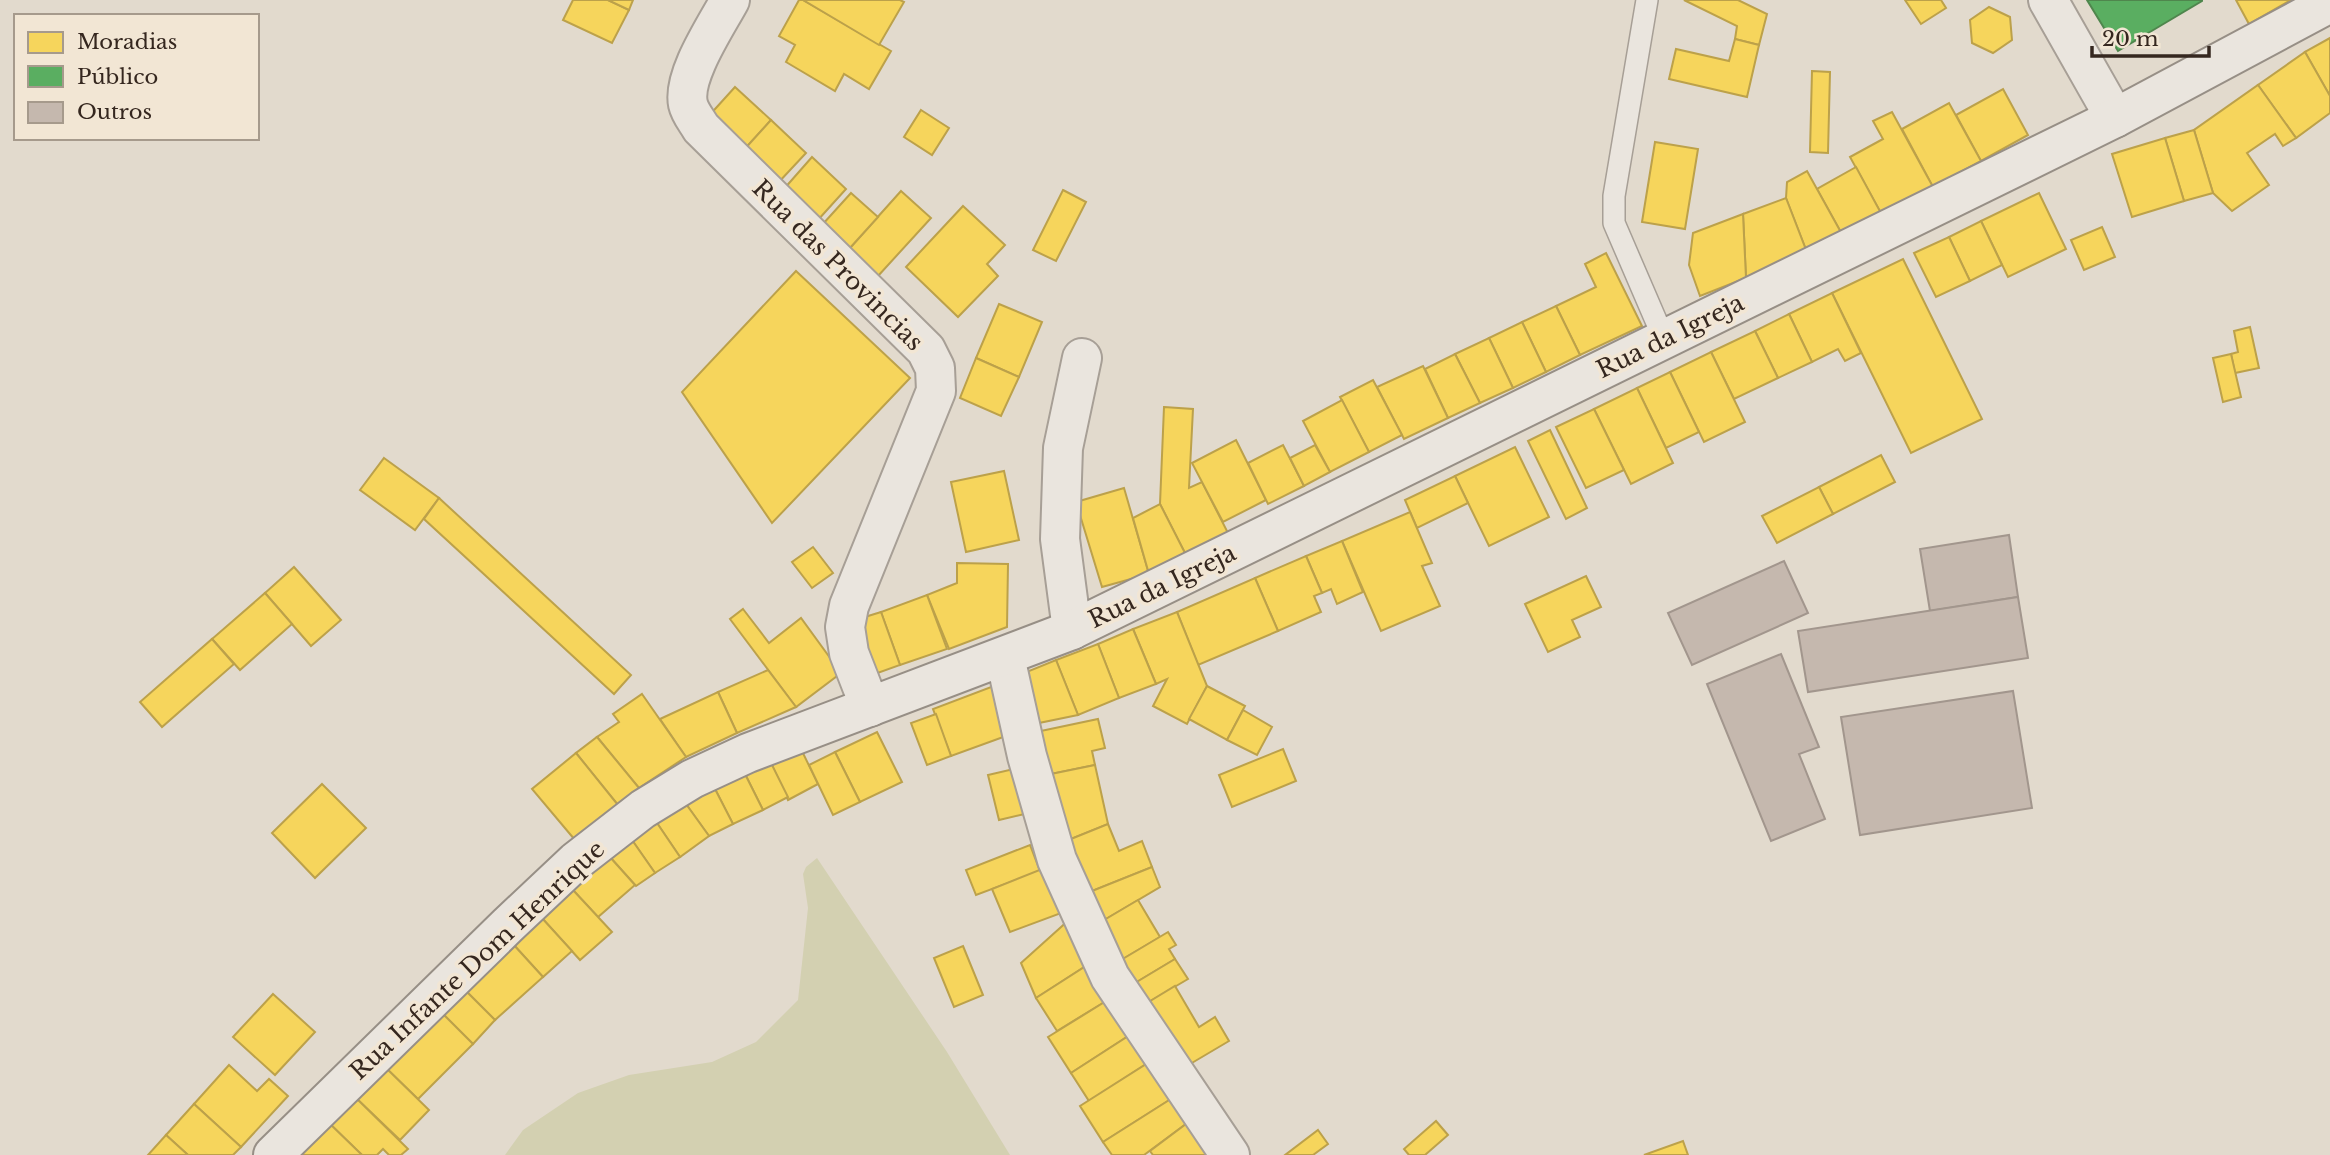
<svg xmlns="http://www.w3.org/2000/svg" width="2330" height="1155" viewBox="0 0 2330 1155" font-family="'Libre Baskerville',serif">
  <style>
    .green { fill: #d3d0b1 }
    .homes { fill: #f6d55c; stroke: #bca14a; stroke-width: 2 }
    .public { fill: #5aae61; stroke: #4f864d; stroke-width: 2 }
    .building { fill: #c5b8ae; stroke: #a2968d; stroke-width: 2 }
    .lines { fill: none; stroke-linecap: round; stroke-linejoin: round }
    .lane-casing { stroke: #a79f96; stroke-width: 24 }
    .street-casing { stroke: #a79f96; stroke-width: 42 }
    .secondary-casing { stroke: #978f86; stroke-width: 42 }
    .lane { stroke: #eae5de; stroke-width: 21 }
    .street { stroke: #eae5de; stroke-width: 38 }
    .secondary { stroke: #eae5de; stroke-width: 38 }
    .labels { text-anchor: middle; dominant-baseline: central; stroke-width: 7; stroke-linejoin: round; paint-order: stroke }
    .street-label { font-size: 24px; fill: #35271f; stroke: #f2e6d4 }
  </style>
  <rect width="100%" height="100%" fill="#e2dacd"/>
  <path class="green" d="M 817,858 L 947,1052 L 1010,1155 L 505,1155 L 523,1130 L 578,1093 L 629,1075 L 712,1062 L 756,1042 L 798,1000 L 808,908 L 803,874 L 806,867 Z"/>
  <g class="homes">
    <path d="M 573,0 L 608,0 L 629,10 L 612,43 L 563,20 Z"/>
    <path d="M 608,0 L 633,0 L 629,10 Z"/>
    <path d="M 799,0 L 803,0 L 891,51 L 869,89 L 844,74 L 835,91 L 786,62 L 795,45 L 779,36 Z"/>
    <path d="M 803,0 L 900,0 L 904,2 L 879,45 Z"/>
    <path d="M 1684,0 L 1738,0 L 1767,14 L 1759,45 L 1735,39 L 1737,26 Z"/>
    <path d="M 1905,0 L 1941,0 L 1946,8 L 1921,24 Z"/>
    <path d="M 2236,0 L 2291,0 L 2249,24 Z"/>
    <path d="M 1989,7 L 2010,17 L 2012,40 L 1993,53 L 1972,43 L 1970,20 Z"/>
    <path d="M 2330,38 L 2330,96 L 2305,52 Z"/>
    <path d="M 1735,39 L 1759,45 L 1747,97 L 1669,79 L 1676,49 L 1729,61 Z"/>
    <path d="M 2305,52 L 2330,96 L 2330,113 L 2296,138 L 2258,85 Z"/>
    <path d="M 1812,71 L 1830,72 L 1828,153 L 1810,152 Z"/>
    <path d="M 2258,85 L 2296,138 L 2283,146 L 2275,134 L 2247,153 L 2269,185 L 2232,211 L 2213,193 L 2194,130 Z"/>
    <path d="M 735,87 L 771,120 L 742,152 L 706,119 Z"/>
    <path d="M 2003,89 L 2028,135 L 1981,161 L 1956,115 Z"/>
    <path d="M 1949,103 L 1981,161 L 1933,187 L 1902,129 Z"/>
    <path d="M 921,110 L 949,128 L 932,155 L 904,137 Z"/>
    <path d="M 1892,112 L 1933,187 L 1882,215 L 1850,157 L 1883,139 L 1873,121 Z"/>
    <path d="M 771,120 L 806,153 L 777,184 L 742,152 Z"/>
    <path d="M 2194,130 L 2213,193 L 2184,201 L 2165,138 Z"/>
    <path d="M 2165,138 L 2184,201 L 2132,217 L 2112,154 Z"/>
    <path d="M 1655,142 L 1698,149 L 1685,229 L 1642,222 Z"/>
    <path d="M 812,157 L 846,189 L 817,221 L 783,190 Z"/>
    <path d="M 1856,167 L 1882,215 L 1843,236 L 1817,189 Z"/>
    <path d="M 1807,171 L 1843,236 L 1808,255 L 1786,198 L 1787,182 Z"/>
    <path d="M 1063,190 L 1086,202 L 1056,261 L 1033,250 Z"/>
    <path d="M 901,191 L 931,218 L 878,276 L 849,249 Z"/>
    <path d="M 851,193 L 878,217 L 849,249 L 822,225 Z"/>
    <path d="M 2039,193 L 2066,249 L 2008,277 L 1981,221 Z"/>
    <path d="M 1786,198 L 1808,255 L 1746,278 L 1743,214 Z"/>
    <path d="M 963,206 L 1005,245 L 987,264 L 998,276 L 958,317 L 906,267 Z"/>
    <path d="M 1743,214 L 1746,278 L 1700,296 L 1689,265 L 1693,233 Z"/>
    <path d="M 1981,221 L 2002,265 L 1970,281 L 1949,237 Z"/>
    <path d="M 2102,227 L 2115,257 L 2084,270 L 2071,240 Z"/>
    <path d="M 1949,237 L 1970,281 L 1936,297 L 1914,253 Z"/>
    <path d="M 1606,253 L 1642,326 L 1580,355 L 1556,306 L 1596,287 L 1585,264 Z"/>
    <path d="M 1903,259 L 1982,419 L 1911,453 L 1832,293 Z"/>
    <path d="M 796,271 L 910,378 L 772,523 L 682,392 Z"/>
    <path d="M 1832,293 L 1861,353 L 1845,361 L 1838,349 L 1812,362 L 1789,314 Z"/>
    <path d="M 999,304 L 1042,322 L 1019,377 L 976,358 Z"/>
    <path d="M 1556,306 L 1580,355 L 1546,372 L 1522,322 Z"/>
    <path d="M 1789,314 L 1812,362 L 1778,378 L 1755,331 Z"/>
    <path d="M 1522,322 L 1546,372 L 1513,388 L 1489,338 Z"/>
    <path d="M 2250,327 L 2259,368 L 2235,373 L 2231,354 L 2238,352 L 2234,331 Z"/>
    <path d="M 1755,331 L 1778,378 L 1734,399 L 1711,352 Z"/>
    <path d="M 1489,338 L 1513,388 L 1480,403 L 1455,354 Z"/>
    <path d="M 1711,352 L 1745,422 L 1704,442 L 1670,372 Z"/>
    <path d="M 1455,354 L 1480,403 L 1448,418 L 1425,369 Z"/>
    <path d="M 2231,354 L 2241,397 L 2223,402 L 2213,358 Z"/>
    <path d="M 976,358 L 1019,377 L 1001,416 L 960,398 Z"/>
    <path d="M 1423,366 L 1448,418 L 1404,439 L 1377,387 Z"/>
    <path d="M 1670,372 L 1699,432 L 1666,448 L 1637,388 Z"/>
    <path d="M 1373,380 L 1402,435 L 1369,452 L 1340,397 Z"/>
    <path d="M 1637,388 L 1673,463 L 1631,484 L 1594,409 Z"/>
    <path d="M 1342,400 L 1369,452 L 1330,472 L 1303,421 Z"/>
    <path d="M 1164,407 L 1193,409 L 1189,488 L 1202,482 L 1228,533 L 1186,555 L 1160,504 Z"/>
    <path d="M 1594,409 L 1624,470 L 1586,488 L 1556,427 Z"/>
    <path d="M 1550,430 L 1587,508 L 1566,519 L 1528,441 Z"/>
    <path d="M 1236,440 L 1266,500 L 1223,522 L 1192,463 Z"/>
    <path d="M 1283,445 L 1304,486 L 1268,504 L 1248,463 Z"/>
    <path d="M 1315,445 L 1330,472 L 1304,486 L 1290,458 Z"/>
    <path d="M 1515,447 L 1549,517 L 1489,546 L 1455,476 Z"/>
    <path d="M 1881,455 L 1895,482 L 1833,514 L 1819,487 Z"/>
    <path d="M 384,458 L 439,498 L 415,530 L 360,490 Z"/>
    <path d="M 1004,471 L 1019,540 L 966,552 L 951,482 Z"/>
    <path d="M 1455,476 L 1468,503 L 1417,528 L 1405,500 Z"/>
    <path d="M 1819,487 L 1833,514 L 1777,543 L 1762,516 Z"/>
    <path d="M 1124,488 L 1149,574 L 1102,587 L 1076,502 Z"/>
    <path d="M 439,498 L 631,675 L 614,694 L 424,519 Z"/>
    <path d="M 1160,504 L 1186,555 L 1149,574 L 1133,518 Z"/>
    <path d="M 1410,512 L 1432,563 L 1422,566 L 1440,606 L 1381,631 L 1342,541 Z"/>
    <path d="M 1342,541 L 1363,592 L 1337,604 L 1331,589 L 1322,593 L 1306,556 Z"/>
    <path d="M 813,547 L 833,573 L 812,588 L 792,562 Z"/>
    <path d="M 1306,556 L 1322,593 L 1314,596 L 1321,612 L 1278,631 L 1255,578 Z"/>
    <path d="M 957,563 L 1008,564 L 1007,627 L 949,649 L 927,595 L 957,583 Z"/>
    <path d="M 294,567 L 341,620 L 311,646 L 265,593 Z"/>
    <path d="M 1586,576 L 1601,607 L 1572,620 L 1580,637 L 1548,652 L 1525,604 Z"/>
    <path d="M 1255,578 L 1278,631 L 1198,665 L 1177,612 Z"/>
    <path d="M 265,593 L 292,624 L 240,670 L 212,639 Z"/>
    <path d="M 927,595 L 947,649 L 900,665 L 881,612 Z"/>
    <path d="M 743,609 L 769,643 L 801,618 L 841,673 L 796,707 L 730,619 Z"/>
    <path d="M 881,612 L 900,665 L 872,675 L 852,621 Z"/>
    <path d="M 1177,612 L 1207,686 L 1187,724 L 1153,706 L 1167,679 L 1156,684 L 1133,629 Z"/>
    <path d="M 1133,629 L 1156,684 L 1119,698 L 1098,644 Z"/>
    <path d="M 212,639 L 234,664 L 162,727 L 140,702 Z"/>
    <path d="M 1098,644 L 1119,698 L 1078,715 L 1056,660 Z"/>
    <path d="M 1056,660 L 1078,715 L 1034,724 L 1024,673 Z"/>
    <path d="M 768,670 L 796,707 L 737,733 L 718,692 Z"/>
    <path d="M 999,684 L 1017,732 L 951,756 L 933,709 Z"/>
    <path d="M 1207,686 L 1245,706 L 1227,740 L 1189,719 Z"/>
    <path d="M 718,692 L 737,733 L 686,757 L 660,719 Z"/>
    <path d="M 642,694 L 686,757 L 639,788 L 597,737 L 619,722 L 613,714 Z"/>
    <path d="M 1243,710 L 1272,727 L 1257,755 L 1227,740 Z"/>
    <path d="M 936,714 L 951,756 L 927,765 L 911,723 Z"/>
    <path d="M 1098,719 L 1105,748 L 1092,751 L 1095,765 L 1046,775 L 1036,732 Z"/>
    <path d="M 877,732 L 902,782 L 860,802 L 835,752 Z"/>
    <path d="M 597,737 L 639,788 L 618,805 L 576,753 Z"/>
    <path d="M 800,747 L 818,784 L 788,800 L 770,761 Z"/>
    <path d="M 1283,749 L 1296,781 L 1232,807 L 1219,775 Z"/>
    <path d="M 835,752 L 860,802 L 833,815 L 809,765 Z"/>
    <path d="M 576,753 L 618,805 L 575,840 L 532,789 Z"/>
    <path d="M 770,761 L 788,797 L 763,810 L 745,774 Z"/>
    <path d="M 1095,765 L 1108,824 L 1061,843 L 1046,775 Z"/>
    <path d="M 1018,768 L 1029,813 L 999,820 L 988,775 Z"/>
    <path d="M 745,774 L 763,810 L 733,824 L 715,789 Z"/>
    <path d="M 322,784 L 366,828 L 315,878 L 272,833 Z"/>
    <path d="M 715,789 L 733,824 L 709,836 L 686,804 Z"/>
    <path d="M 686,804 L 709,836 L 680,857 L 657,823 Z"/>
    <path d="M 657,823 L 680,857 L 655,873 L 632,840 Z"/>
    <path d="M 1108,824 L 1119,851 L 1142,841 L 1152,867 L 1082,895 L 1061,843 Z"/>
    <path d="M 632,840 L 655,873 L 636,886 L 609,856 Z"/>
    <path d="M 1030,845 L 1040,871 L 976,895 L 966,870 Z"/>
    <path d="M 609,856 L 635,885 L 598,917 L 572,889 Z"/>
    <path d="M 1047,867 L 1064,912 L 1010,932 L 992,889 Z"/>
    <path d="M 1152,867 L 1160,887 L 1094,926 L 1082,895 Z"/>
    <path d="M 572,889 L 612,932 L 580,960 L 541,917 Z"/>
    <path d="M 1138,900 L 1160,937 L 1116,963 L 1094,926 Z"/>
    <path d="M 541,917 L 572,951 L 543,977 L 512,943 Z"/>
    <path d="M 1070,919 L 1089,964 L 1036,998 L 1021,963 Z"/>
    <path d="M 1168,932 L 1176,945 L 1169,949 L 1175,959 L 1130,986 L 1116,963 Z"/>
    <path d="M 512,943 L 543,977 L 495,1020 L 463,988 Z"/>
    <path d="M 963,946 L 983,995 L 954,1007 L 934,958 Z"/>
    <path d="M 1175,959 L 1188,979 L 1142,1006 L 1130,986 Z"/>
    <path d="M 1089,964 L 1111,998 L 1057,1031 L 1036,998 Z"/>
    <path d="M 1175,986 L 1199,1027 L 1215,1017 L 1229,1041 L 1180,1070 L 1142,1006 Z"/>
    <path d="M 463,988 L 495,1020 L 473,1044 L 440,1011 Z"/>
    <path d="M 273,994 L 315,1032 L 275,1075 L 233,1037 Z"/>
    <path d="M 1111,998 L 1133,1033 L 1071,1073 L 1048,1037 Z"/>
    <path d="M 440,1011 L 473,1044 L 418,1099 L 385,1067 Z"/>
    <path d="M 1133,1033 L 1151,1061 L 1089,1101 L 1071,1073 Z"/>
    <path d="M 1151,1061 L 1174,1097 L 1103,1142 L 1080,1106 Z"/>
    <path d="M 229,1065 L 257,1091 L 269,1079 L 288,1096 L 241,1147 L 194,1104 Z"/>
    <path d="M 385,1067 L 429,1110 L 400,1140 L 355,1097 Z"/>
    <path d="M 355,1097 L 408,1149 L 401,1155 L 389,1155 L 383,1149 L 377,1155 L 362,1155 L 329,1123 Z"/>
    <path d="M 1174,1097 L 1190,1121 L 1144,1155 L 1112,1155 L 1103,1142 Z"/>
    <path d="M 194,1104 L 241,1147 L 233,1155 L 188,1155 L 166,1135 Z"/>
    <path d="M 1190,1121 L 1215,1155 L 1153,1155 L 1150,1151 Z"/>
    <path d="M 1436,1121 L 1448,1135 L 1425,1155 L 1409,1155 L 1404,1149 Z"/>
    <path d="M 329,1123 L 362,1155 L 298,1155 Z"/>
    <path d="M 1318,1130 L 1328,1144 L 1313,1155 L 1285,1155 Z"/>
    <path d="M 166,1135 L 188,1155 L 148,1155 Z"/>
    <path d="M 1683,1141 L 1688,1155 L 1644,1155 Z"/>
  </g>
  <path class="public" d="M 2087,0 L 2202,0 L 2202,1 L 2118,51 Z"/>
  <g class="building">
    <path d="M 2009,535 L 2018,597 L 1930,611 L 1920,549 Z"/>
    <path d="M 1784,561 L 1808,613 L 1692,665 L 1668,613 Z"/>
    <path d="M 2018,597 L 2028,658 L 1808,692 L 1798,631 Z"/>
    <path d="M 1781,654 L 1819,747 L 1799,754 L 1825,819 L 1771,841 L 1707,684 Z"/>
    <path d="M 2013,691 L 2032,808 L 1860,835 L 1841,717 Z"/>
  </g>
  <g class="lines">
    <defs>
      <path id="lane" d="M 1647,0 L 1614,196 L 1614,223 L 1664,339"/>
      <g id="street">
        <path d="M 730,0 C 716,26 682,76 688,104 C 690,113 697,121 701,128 L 926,350 L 935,368 L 936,391 L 849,606 L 845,627 L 849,653 L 870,707"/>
        <path d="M 2048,0 L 2115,118"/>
        <path d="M 1072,630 L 1060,539 L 1063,448 L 1082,358"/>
        <path d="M 1005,657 L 1027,756 L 1057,860 L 1110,977 L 1230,1155"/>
      </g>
      <path id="secondary" d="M 273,1155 L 508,925 L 576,861 L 643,809 L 692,779 L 748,753 L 1072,630 L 2115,118 L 2330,3"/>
    </defs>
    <use href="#lane" class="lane-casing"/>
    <use href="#street" class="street-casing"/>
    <use href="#secondary" class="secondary-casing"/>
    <use href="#lane" class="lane"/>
    <use href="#street" class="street"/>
    <use href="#secondary" class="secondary"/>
  </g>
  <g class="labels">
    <g class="street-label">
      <text transform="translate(838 265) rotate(45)">Rua das Provincias</text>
      <text transform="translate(1670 336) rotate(-26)">Rua da Igreja</text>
      <text transform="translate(1162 586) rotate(-26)">Rua da Igreja</text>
      <text transform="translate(477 960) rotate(-43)">Rua Infante Dom Henrique</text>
    </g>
  </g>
  <rect x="14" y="14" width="245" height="126" fill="#f2e6d4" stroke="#a69a8c" stroke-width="2"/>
  <rect x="28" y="32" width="35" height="21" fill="#f6d55c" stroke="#a69a8c" stroke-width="2"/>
  <text x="77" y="49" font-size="21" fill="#35271f">Moradias</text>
  <rect x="28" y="66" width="35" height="21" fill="#5aae61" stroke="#a69a8c" stroke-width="2"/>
  <text x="77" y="84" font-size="21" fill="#35271f">Público</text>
  <rect x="28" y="102" width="35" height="21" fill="#c5b8ae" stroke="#a69a8c" stroke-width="2"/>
  <text x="77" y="119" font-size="21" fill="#35271f">Outros</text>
  <path d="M2092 46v10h117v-10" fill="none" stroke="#35271f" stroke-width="3.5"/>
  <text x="2102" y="46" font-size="21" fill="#35271f" stroke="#f2e6d4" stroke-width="5" paint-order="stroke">20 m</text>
</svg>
